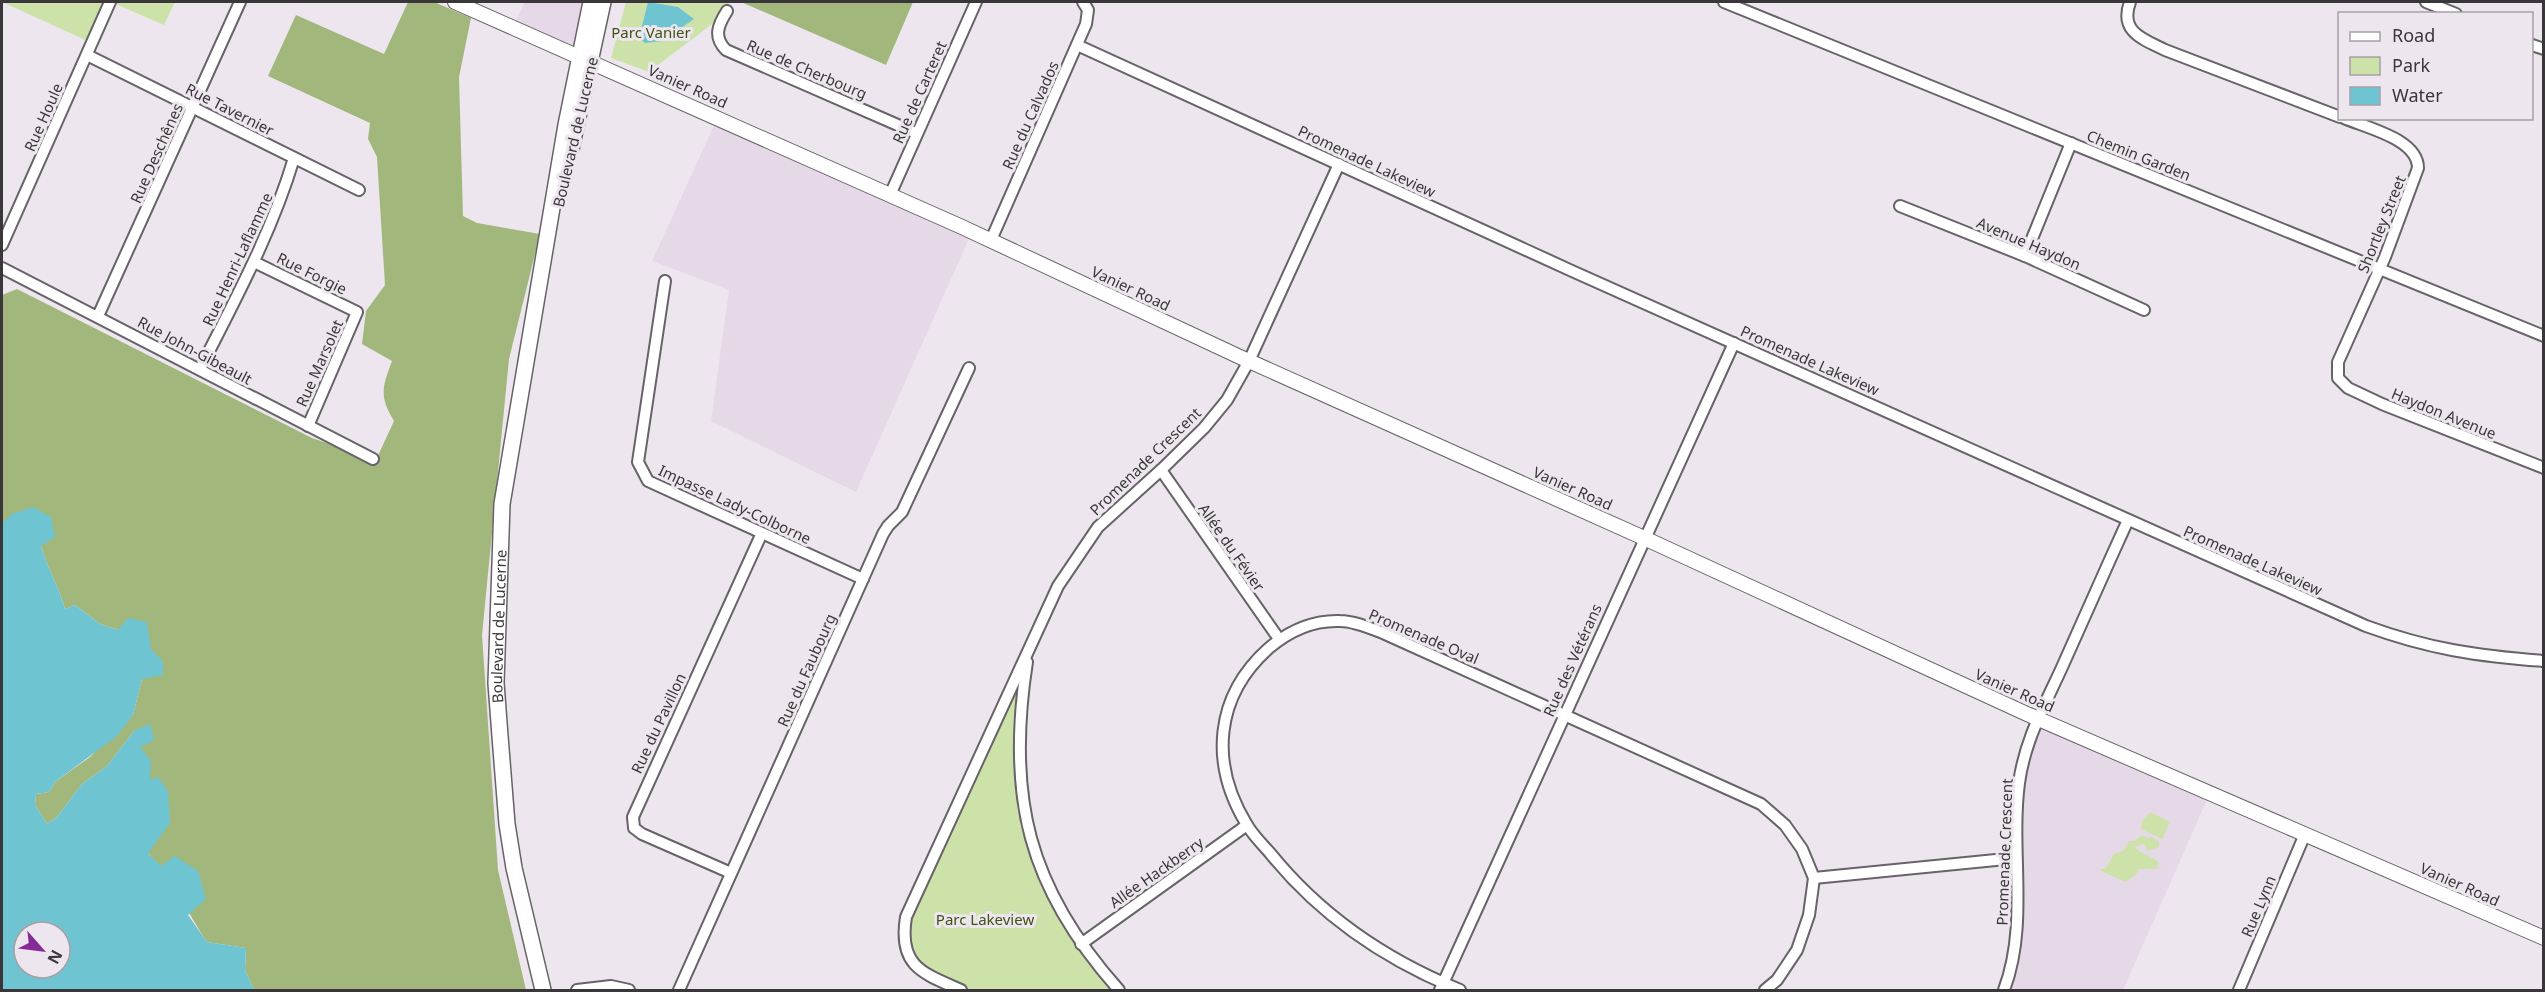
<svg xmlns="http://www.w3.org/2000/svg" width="2545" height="992" viewBox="0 0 2545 992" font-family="'Noto Sans',sans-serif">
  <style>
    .built { fill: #e6d9e7 }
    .green { fill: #cce2a9 }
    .forest { fill: #a1b77c }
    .water { fill: #6fc4d2; fill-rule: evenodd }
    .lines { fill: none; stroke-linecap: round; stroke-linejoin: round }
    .minor-casing { stroke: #686269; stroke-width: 14 }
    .tertiary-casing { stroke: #686269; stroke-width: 16 }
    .secondary-casing { stroke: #686269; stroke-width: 18 }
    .minor { stroke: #fff; stroke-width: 10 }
    .tertiary { stroke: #fff; stroke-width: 14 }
    .secondary { stroke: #fff; stroke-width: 15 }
    .labels { text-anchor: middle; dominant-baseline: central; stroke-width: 6; stroke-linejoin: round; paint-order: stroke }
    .park-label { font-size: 15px; fill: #3f5211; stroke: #ede6ee }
    .street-label { font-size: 15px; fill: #3a373a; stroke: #ede6ee }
  </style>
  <rect width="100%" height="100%" fill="#ede6ee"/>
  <g class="built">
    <path d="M 525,2 L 590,2 L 581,58 L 513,26 Z"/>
    <path d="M 718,117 L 972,232 L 856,492 L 711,421 L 729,290 L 652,261 Z"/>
    <path d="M 2037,717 L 2210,793 L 2123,990 L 2004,990 L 2015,946 L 2017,808 Z"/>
  </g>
  <g class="green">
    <path d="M 2,2 L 110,2 L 92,43 Z"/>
    <path d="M 111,2 L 175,2 L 164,25 Z"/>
    <path d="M 626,2 L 730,2 L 716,21 L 649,72 L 611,58 Z"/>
    <path d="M 1029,647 L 1020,771 L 1048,887 L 1119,990 L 961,990 L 918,969 L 904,932 Z"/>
    <path d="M 2150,812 L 2170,822 L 2162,839 L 2141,829 L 2142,821 Z"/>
    <path d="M 2142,835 L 2148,838 L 2152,837 L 2159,842 L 2159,847 L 2147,851 L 2144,844 L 2135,847 C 2141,855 2152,855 2159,863 L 2156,869 L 2139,869 L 2135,876 L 2125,882 L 2099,870 L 2106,868 L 2114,854 L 2123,851 L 2129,841 L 2135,841 Z"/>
  </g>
  <g class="forest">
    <path d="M 408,2 L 434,2 L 471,18 L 459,77 L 463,216 L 477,223 L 540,234 L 509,359 L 482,635 L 498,870 L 526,990 L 254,990 L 245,970 L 246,948 L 207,942 C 188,914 171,876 148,853 L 150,781 L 134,731 L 107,766 L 82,784 L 57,817 L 47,824 L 35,805 L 36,794 L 49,792 L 55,782 L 90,757 L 133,715 L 142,679 L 118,630 L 100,624 L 75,605 L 65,609 C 59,587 47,568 41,546 L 2,523 L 2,295 L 17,289 L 312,438 L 376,460 L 394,421 C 379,396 382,388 392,361 L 362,344 L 366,311 L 385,285 L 377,157 L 368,139 L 370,123 L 268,76 L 296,15 L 384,54 Z"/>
    <path d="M 741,2 L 913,2 L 886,65 Z"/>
  </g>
  <g class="water">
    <path d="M 648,2 L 678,7 L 694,19 L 662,41 L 645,43 L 639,38 Z"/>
    <path d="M 33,507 L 51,517 L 55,537 L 41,546 C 47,568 59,587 65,609 L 75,605 L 100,624 L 118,630 L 128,618 L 147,622 L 151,649 L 163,661 L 163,675 L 142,679 L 133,715 L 117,736 L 55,782 L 49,792 L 36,794 L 35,805 L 47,824 L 57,817 L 82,784 L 107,766 L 134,731 L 150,724 L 154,740 L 140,747 L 151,761 L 150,780 L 158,777 L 168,791 L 170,823 L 148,853 L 161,866 L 175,856 L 198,871 L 206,899 L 188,915 L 207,942 L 246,948 L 245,970 L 254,990 L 2,990 L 2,523 L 12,514 ZM 24,932 L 60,932 L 60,968 L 24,968 Z"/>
  </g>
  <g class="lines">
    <defs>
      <g id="minor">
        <path d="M 1724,2 L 2544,336"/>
        <path d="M 2130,2 C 2119,32 2143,39 2165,50 L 2340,117"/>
        <path d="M 2426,2 L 2456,14"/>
        <path d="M 727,11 C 718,25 713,37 726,50 L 916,133"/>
        <path d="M 1077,45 L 1572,271 L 2366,626 C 2429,649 2477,656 2544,661"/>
        <path d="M 2532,45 L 2544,49"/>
        <path d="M 87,55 L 359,190"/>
        <path d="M 2344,118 C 2367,128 2418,139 2418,168 L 2385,257 L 2338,362 L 2338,378 L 2348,388 L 2382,404 L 2544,468"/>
        <path d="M 890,195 L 976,2"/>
        <path d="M 1900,206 L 2025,256 L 2144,310"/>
        <path d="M 991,240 L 1086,24 L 1088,10 L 1083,2"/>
        <path d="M 2,245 L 110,2"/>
        <path d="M 2025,256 L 2071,143"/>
        <path d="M 254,262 L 357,312 L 308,426"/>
        <path d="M 2,268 L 373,459"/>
        <path d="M 665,281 L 638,462 L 648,481 L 863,579"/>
        <path d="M 98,316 L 240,2"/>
        <path d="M 200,369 C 235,300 272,232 294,158"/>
        <path d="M 1161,470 L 1279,639"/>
        <path d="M 1027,662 C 1006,796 1028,888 1119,990"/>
        <path d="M 731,873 L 642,834 L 634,828 L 633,817 L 761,535"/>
        <path d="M 1814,878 L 2016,858"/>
        <path d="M 1081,944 L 1247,825"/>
        <path d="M 577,990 L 611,986 L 629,990"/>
        <path d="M 679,990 L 883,534 L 888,526 L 902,512 L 969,368"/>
        <path d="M 961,990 C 922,973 898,966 906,917 L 1058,586 L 1098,527 L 1161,470 L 1204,428 L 1227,400 L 1249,361 L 1339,164"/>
        <path d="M 1440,990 L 1734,343"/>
        <path d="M 1460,990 C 1386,960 1320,915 1270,853 C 1262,844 1253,835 1247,825 C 1209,763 1215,696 1269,648 C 1289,631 1313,620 1340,621 C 1354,621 1370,628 1383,633 L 1761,804 L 1785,825 L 1802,849 L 1814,878 L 1809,915 L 1797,950 L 1777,980 L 1765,990"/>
        <path d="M 2004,990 C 2029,924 2010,852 2019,783 C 2025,739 2045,705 2063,665 C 2085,616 2106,568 2128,520"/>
        <path d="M 2239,990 L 2305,834"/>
      </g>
      <path id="tertiary" d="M 455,2 L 962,227 L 1240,357 L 1644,538 L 2027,714 L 2544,938"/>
      <g id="secondary">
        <path d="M 571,149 L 603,2"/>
        <path id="s1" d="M 543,990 L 514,868 L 507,824 L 500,736 L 496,683 L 502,504 L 566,125 L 591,2"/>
      </g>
    </defs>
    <use href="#minor" class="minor-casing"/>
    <use href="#tertiary" class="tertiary-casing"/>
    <use href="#secondary" class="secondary-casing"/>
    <use href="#minor" class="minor"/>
    <use href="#tertiary" class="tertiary"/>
    <use href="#secondary" class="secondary"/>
  </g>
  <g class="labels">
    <g class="park-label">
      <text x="651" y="32">Parc Vanier</text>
      <text x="985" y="919">Parc Lakeview</text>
    </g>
    <g class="street-label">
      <text transform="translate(807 69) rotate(23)">Rue de Cherbourg</text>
      <text transform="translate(688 86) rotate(24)">Vanier Road</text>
      <text transform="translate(919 92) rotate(-66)">Rue de Carteret</text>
      <text transform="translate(230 109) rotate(27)">Rue Tavernier</text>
      <text transform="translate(1030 115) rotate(-66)">Rue du Calvados</text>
      <text transform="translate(43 117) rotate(-66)">Rue Houle</text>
      <text transform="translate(575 132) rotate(-77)">Boulevard de Lucerne</text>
      <text transform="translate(156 153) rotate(-66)">Rue Deschênes</text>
      <text transform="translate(2139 155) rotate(22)">Chemin Garden</text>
      <text transform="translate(1367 161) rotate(25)">Promenade Lakeview</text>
      <text transform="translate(2381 224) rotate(-68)">Shortley Street</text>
      <text transform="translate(2029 243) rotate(23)">Avenue Haydon</text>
      <text transform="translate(237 259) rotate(-65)">Rue Henri-Laflamme</text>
      <text transform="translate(312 273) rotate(26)">Rue Forgie</text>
      <text transform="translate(1131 288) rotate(25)">Vanier Road</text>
      <text transform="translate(195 350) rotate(28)">Rue John-Gibeault</text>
      <text transform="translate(1810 360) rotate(24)">Promenade Lakeview</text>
      <text transform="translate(319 363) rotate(-66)">Rue Marsolet</text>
      <text transform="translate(2444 413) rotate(22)">Haydon Avenue</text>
      <text transform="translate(1145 461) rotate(-44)">Promenade Crescent</text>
      <text transform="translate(1573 488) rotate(24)">Vanier Road</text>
      <text transform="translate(735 504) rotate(25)">Impasse Lady-Colborne</text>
      <text transform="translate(1232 547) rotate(55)">Allée du Févier</text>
      <text transform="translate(2253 560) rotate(24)">Promenade Lakeview</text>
      <text stroke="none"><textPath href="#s1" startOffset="368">Boulevard de Lucerne</textPath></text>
      <text transform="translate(1424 636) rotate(23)">Promenade Oval</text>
      <text transform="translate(1572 660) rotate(-66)">Rue des Vétérans</text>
      <text transform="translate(806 670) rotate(-66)">Rue du Faubourg</text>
      <text transform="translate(2015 690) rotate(24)">Vanier Road</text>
      <text transform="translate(658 723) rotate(-65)">Rue du Pavillon</text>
      <text transform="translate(2004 852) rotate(-88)">Promenade Crescent</text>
      <text transform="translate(1156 872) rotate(-35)">Allée Hackberry</text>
      <text transform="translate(2460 884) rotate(24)">Vanier Road</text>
      <text transform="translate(2258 906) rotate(-67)">Rue Lynn</text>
    </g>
  </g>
  <rect width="2545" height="992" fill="none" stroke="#3a373a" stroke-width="6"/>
  <rect x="2338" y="12" width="195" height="108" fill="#ede6ee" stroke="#a5a0a6" stroke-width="1.5"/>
  <rect x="2350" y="32" width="30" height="9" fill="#ffffff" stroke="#a5a0a6" stroke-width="1.5"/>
  <text x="2392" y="42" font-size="18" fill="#3a373a">Road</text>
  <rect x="2350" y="57" width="30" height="18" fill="#cce2a9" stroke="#a5a0a6" stroke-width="1.5"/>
  <text x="2392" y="72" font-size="18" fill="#3a373a">Park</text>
  <rect x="2350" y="87" width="30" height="18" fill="#6fc4d2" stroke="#a5a0a6" stroke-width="1.5"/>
  <text x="2392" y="102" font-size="18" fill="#3a373a">Water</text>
  <g transform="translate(42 950) rotate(118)"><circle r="28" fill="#ede6ee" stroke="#a5a0a6" stroke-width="1.5"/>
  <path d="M0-4.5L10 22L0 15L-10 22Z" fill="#842b97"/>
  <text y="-9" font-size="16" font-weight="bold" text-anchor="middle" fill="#3a373a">N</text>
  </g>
</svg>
